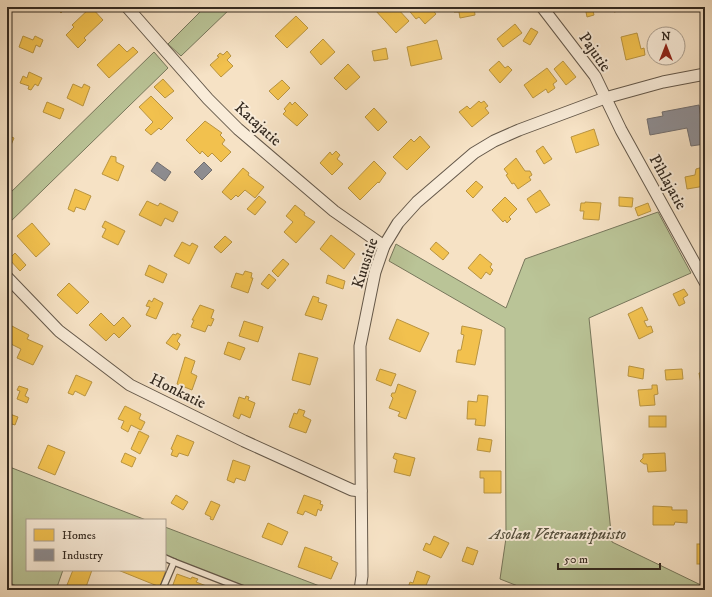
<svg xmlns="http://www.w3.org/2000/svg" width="712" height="597" viewBox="0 0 712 597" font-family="'IM FELL DW Pica',serif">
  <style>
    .green { fill: #bac497; stroke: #77775c }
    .homes { fill: #f2c14e; stroke: #b99440 }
    .industry { fill: #8d8d92; stroke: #726f70 }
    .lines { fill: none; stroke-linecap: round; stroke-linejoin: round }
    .lane-casing { stroke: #64584a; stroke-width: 8 }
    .street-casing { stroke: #64584a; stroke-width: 13 }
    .lane { stroke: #f9ecd9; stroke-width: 5.5 }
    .street { stroke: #f9ecd9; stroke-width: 11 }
    .labels { text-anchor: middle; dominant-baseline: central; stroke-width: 4; stroke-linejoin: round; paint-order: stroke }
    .street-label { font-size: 16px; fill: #342a21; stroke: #f9ecd9 }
    .park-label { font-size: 16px; font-style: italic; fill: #56503e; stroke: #f9ecd9 }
  </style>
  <rect width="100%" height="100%" fill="#f6e2c5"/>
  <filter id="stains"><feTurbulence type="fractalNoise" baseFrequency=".005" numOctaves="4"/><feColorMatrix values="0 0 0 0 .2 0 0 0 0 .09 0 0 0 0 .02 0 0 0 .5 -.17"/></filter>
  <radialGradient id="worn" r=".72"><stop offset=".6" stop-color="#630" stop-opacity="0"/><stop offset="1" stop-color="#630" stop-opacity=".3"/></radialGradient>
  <g class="green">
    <path d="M 205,7 L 232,7 L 181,56 L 168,44 Z"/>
    <path d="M 154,52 L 168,68 L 7,225 L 7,196 Z"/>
    <path d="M 658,212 L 691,273 L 589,318 L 612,542 L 705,587 L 702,590 L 528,590 L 500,579 L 506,538 L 505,328 L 389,261 L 396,244 L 506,308 L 525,259 Z"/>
    <path d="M 7,466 L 146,520 L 27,520 L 27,570 L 63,570 L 56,590 L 26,590 L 7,582 Z"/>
    <path d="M 165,527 L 330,590 L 247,590 L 165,560 Z"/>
  </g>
  <g class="homes">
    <path d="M 55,7 L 67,7 L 61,13 Z"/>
    <path d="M 91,7 L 103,20 L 84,38 L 86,40 L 78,48 L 66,35 L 74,27 L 72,25 Z"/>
    <path d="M 378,7 L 396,7 L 409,21 L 396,33 L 375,10 Z"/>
    <path d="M 406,7 L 430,7 L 436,14 L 425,24 L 419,17 L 416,19 Z"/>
    <path d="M 453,7 L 474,7 L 475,15 L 460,18 L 459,12 L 454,12 Z"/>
    <path d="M 497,7 L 510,7 L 497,10 Z"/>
    <path d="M 585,7 L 592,7 L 594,15 L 587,17 Z"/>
    <path d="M 612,7 L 635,7 L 614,12 Z"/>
    <path d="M 705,9 L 705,28 L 703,29 L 700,10 Z"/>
    <path d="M 296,16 L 308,28 L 287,48 L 275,36 Z"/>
    <path d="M 515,24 L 522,33 L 503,47 L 497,39 Z"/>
    <path d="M 531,28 L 538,32 L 530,45 L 523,41 Z"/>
    <path d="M 637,33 L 641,49 L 644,48 L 645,55 L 626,60 L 621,37 Z"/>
    <path d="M 23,36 L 33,40 L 35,36 L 43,40 L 40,47 L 36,45 L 33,53 L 19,47 Z"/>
    <path d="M 323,39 L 335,52 L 321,65 L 310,52 Z"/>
    <path d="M 437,40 L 442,59 L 411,66 L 407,47 Z"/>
    <path d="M 119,44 L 127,52 L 133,47 L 138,52 L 109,78 L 97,65 Z"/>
    <path d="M 386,48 L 388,59 L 374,61 L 372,51 Z"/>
    <path d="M 227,51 L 231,56 L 227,60 L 233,66 L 221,77 L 210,65 L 219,57 L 217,56 L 220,53 L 223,55 Z"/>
    <path d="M 499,61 L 505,68 L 508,66 L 512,70 L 500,83 L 489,70 Z"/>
    <path d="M 563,61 L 576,77 L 566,85 L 554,69 Z"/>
    <path d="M 348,64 L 360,77 L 346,90 L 334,78 Z"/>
    <path d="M 547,68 L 557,81 L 553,84 L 555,88 L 548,93 L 546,89 L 533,98 L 524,85 Z"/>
    <path d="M 29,72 L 42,78 L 38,86 L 35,84 L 31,90 L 28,89 L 29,86 L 20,83 L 23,76 L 27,78 Z"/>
    <path d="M 163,79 L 174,91 L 165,98 L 154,87 Z"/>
    <path d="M 282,80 L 290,88 L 278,100 L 269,91 Z"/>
    <path d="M 73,84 L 82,88 L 84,84 L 90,87 L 83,106 L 67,98 Z"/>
    <path d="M 151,96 L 173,118 L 161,130 L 159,128 L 151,135 L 145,130 L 153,122 L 139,107 Z"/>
    <path d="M 479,101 L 481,103 L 484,101 L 488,106 L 485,108 L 489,113 L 472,127 L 459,112 L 467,106 L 470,109 Z"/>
    <path d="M 47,102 L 64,109 L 60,119 L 43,112 Z"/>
    <path d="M 290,102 L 292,105 L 295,102 L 308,115 L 297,126 L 283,114 L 286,111 L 284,109 Z"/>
    <path d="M 374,108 L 387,122 L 378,131 L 365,117 Z"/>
    <path d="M 205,121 L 222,133 L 220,135 L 225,140 L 222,144 L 231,152 L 221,162 L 212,153 L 208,157 L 202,151 L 200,154 L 186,140 Z"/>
    <path d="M 594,129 L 599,145 L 576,153 L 571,137 Z"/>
    <path d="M 7,135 L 14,138 L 8,152 L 7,152 Z"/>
    <path d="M 420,136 L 430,147 L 407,170 L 393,157 L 411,139 L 414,142 Z"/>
    <path d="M 543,146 L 552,159 L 544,164 L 536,151 Z"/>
    <path d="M 336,151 L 340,155 L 337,159 L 343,164 L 332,175 L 320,163 L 330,152 L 332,155 Z"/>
    <path d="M 111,156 L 116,157 L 116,162 L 124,166 L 118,181 L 102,174 Z"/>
    <path d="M 516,158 L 525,171 L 530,171 L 532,175 L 529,177 L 531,180 L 518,189 L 514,183 L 512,184 L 506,175 L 508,174 L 504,169 Z"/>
    <path d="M 374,161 L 386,173 L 379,183 L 378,182 L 360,200 L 348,188 Z"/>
    <path d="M 705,162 L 705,186 L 687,189 L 685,177 L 695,175 L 696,169 L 703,167 L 703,163 Z"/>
    <path d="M 243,168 L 249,173 L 248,175 L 264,187 L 255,198 L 245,190 L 238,197 L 236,195 L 231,200 L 222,192 Z"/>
    <path d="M 476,181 L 483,187 L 473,198 L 466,191 Z"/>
    <path d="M 75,189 L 91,196 L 85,210 L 76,207 L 74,212 L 68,209 Z"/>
    <path d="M 540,190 L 550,205 L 536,213 L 527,199 Z"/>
    <path d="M 259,196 L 266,202 L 255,215 L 247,209 Z"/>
    <path d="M 505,197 L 517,209 L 509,217 L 511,219 L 507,223 L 505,220 L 503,222 L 492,210 Z"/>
    <path d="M 619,197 L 633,198 L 632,207 L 619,206 Z"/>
    <path d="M 147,201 L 158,206 L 160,203 L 178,212 L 173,222 L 165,218 L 161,226 L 139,215 Z"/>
    <path d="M 585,202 L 601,203 L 599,220 L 583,219 L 584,211 L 580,211 L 581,203 L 585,203 Z"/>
    <path d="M 648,203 L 651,211 L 638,216 L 635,208 Z"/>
    <path d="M 295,205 L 305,213 L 304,215 L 315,222 L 296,243 L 284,232 L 293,222 L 286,216 Z"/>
    <path d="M 105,221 L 125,231 L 118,245 L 102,237 L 106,229 L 102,227 Z"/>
    <path d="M 32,223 L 50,244 L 36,257 L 17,236 Z"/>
    <path d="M 331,235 L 355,254 L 344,269 L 320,249 Z"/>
    <path d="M 225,236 L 232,242 L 221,253 L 214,247 Z"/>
    <path d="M 182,242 L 190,246 L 192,243 L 198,246 L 189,264 L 174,256 Z"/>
    <path d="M 436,242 L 449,253 L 443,260 L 430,249 Z"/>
    <path d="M 15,253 L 26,265 L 20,271 L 9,259 Z"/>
    <path d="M 480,254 L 492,264 L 490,267 L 493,270 L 490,275 L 486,272 L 481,279 L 468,268 Z"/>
    <path d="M 283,259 L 289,264 L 278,277 L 272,271 Z"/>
    <path d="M 149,265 L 167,274 L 163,283 L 145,275 Z"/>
    <path d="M 245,271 L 252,273 L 251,278 L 253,278 L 248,293 L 231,287 L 236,273 L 243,275 Z"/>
    <path d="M 269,274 L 276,280 L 268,289 L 261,284 Z"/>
    <path d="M 328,275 L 345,281 L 343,289 L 326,283 Z"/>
    <path d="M 69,283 L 89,302 L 77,314 L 57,295 Z"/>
    <path d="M 684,289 L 688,295 L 683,298 L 685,303 L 679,306 L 673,294 Z"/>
    <path d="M 313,296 L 319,298 L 318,302 L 327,305 L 322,320 L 305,315 Z"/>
    <path d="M 154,298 L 163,303 L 156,319 L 146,315 L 150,307 L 146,306 L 149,300 L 152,302 Z"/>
    <path d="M 200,305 L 214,310 L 211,318 L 214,319 L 211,326 L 208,325 L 205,332 L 191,327 L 194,320 L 192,320 Z"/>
    <path d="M 642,307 L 648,320 L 644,321 L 647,327 L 651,326 L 653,332 L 639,339 L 628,314 Z"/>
    <path d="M 101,313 L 114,326 L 123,317 L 131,326 L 119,338 L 114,333 L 106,341 L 89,325 Z"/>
    <path d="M 397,319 L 429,333 L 420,352 L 389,339 Z"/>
    <path d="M 244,321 L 263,327 L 258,342 L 239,336 Z"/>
    <path d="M 10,325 L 29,335 L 27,339 L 43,346 L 33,365 L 17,358 L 21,349 L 7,342 L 7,331 Z"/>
    <path d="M 462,326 L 482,330 L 475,365 L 456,362 L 458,350 L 461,350 L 464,335 L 461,334 Z"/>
    <path d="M 177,333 L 181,335 L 177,341 L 180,344 L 177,350 L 166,343 L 173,334 L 176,335 Z"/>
    <path d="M 228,342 L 245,348 L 240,360 L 224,354 Z"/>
    <path d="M 299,353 L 318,358 L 310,385 L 292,380 Z"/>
    <path d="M 185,357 L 195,361 L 191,373 L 197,376 L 192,390 L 177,384 Z"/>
    <path d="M 629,366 L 644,369 L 643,379 L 628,376 Z"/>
    <path d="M 380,369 L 396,374 L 391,386 L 376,380 Z"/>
    <path d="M 682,369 L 683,379 L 666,380 L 665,370 Z"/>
    <path d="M 705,372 L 705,401 L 704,401 L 699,373 Z"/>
    <path d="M 76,375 L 92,382 L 85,396 L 75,391 L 73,395 L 68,393 Z"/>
    <path d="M 398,384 L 416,391 L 406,419 L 398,416 L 400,412 L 389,408 L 393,398 L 391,396 L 392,393 L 395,393 Z"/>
    <path d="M 652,385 L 657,385 L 658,394 L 654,395 L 655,405 L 640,406 L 638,390 L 652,389 Z"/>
    <path d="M 19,386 L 28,389 L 25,396 L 29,398 L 27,403 L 17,399 L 20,391 L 17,390 Z"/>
    <path d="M 478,395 L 488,396 L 485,426 L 475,425 L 476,419 L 467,419 L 468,401 L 477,402 Z"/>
    <path d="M 246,396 L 249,397 L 248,400 L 255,403 L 250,418 L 241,414 L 239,419 L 233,416 L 239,397 L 245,399 Z"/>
    <path d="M 125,406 L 141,414 L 139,419 L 145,422 L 141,430 L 131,425 L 128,432 L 121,428 L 124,421 L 118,419 Z"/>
    <path d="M 299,409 L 305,411 L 303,416 L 311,420 L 306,433 L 289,427 L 294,413 L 297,414 Z"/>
    <path d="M 7,413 L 18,417 L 15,425 L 12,424 L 9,432 L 7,432 Z"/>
    <rect x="649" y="416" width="17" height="11"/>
    <path d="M 139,431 L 149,436 L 140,454 L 131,449 Z"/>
    <path d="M 177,435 L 194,442 L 188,456 L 179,453 L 177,457 L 171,455 L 173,450 L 171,449 Z"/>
    <path d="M 479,438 L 492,440 L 490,452 L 477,450 Z"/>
    <path d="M 48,445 L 65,452 L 55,475 L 38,468 Z"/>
    <path d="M 705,452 L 705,468 L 703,468 L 702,453 Z"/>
    <path d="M 125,453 L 136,458 L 132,467 L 121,462 Z"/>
    <path d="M 395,453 L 415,458 L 410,476 L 394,472 L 397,460 L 393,458 Z"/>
    <path d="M 665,453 L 666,471 L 648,472 L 647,464 L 644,464 L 640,461 L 643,458 L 643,454 Z"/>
    <path d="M 233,460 L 250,466 L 245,481 L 236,478 L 234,483 L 227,480 Z"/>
    <path d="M 480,471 L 501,471 L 501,493 L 484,493 L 484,478 L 480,478 Z"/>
    <path d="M 176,495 L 188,502 L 183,510 L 171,503 Z"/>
    <path d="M 304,495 L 321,501 L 320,504 L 323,505 L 321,511 L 318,509 L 316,516 L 305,511 L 303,515 L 297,513 Z"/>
    <path d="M 211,501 L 220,505 L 213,520 L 210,519 L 211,517 L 205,514 Z"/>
    <path d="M 653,506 L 672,507 L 672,510 L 687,510 L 687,523 L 675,522 L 674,525 L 653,525 Z"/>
    <path d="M 268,523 L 288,532 L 282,545 L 262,537 Z"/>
    <path d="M 434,536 L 449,543 L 441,558 L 423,550 L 426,543 L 430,545 Z"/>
    <rect x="697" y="544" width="8" height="20"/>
    <path d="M 305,547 L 332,557 L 331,560 L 338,563 L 331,579 L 298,567 Z"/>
    <path d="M 467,547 L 478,551 L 473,565 L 462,561 Z"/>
    <path d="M 73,570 L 92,570 L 86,587 L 94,590 L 65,590 Z"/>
    <path d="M 118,570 L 166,570 L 160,587 Z"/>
    <path d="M 417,571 L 430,576 L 424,590 L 407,590 L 410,582 L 413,583 Z"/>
    <path d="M 177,574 L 191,579 L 192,577 L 198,579 L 196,582 L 217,590 L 171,590 Z"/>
  </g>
  <g class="industry">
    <path d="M 699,105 L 705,144 L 691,146 L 687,128 L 650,135 L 647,119 L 663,116 L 662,112 Z"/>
    <path d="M 157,162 L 171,172 L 165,181 L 151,171 Z"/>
    <path d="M 204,162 L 212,170 L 202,180 L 194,172 Z"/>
  </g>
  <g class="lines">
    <defs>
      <g id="lane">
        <path d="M 174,562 L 246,590"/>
        <path d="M 162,590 L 174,562 L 165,558"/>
      </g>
      <g id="street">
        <path d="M 127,7 L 208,99 L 238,129 L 334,211 L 384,246"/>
        <path d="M 542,7 L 595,76 L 621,130 L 705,282"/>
        <path d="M 7,277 L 59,331 L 130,385 L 244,441 L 352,490 L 361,491"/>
        <path d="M 360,590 L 362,576 L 360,346 L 375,272 L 384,246 L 398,223 L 417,202 L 474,153 L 494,141 L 519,130 L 605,98 L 663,82 L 705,74"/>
      </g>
    </defs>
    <use href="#lane" class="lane-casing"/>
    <use href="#street" class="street-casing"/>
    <use href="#lane" class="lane"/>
    <use href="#street" class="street"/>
  </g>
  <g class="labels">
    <g class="street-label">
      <text transform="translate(595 52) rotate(55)">Pajutie</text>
      <text transform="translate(258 124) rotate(42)">Katajatie</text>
      <text transform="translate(668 182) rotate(61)">Pihlajatie</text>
      <text transform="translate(365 263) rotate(-72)">Kuusitie</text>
      <text transform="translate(178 391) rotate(26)">Honkatie</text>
    </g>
    <g class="park-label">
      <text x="558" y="534">Asolan Veteraanipuisto</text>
    </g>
  </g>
  <rect width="712" height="597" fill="none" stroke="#f6e2c5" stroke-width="24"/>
  <rect x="8" y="8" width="696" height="581" fill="none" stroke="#342a21" stroke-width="2"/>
  <rect x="12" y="12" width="688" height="573" fill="none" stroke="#342a21"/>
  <rect x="26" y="519" width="140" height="52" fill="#f9ecd9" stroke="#aa9e8f"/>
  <rect x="34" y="529" width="20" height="12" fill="#f2c14e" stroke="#aa9e8f"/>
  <text x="62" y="539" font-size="12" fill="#342a21">Homes</text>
  <rect x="34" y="549" width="20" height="12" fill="#8d8d92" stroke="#aa9e8f"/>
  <text x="62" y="559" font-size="12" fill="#342a21">Industry</text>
  <g transform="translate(666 46)"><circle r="19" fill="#f9ecd9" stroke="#aa9e8f"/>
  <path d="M0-3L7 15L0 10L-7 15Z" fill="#8f2418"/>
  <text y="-6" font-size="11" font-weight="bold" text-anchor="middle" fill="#342a21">N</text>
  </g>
  <path d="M558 563v6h102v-6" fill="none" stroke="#342a21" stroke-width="2"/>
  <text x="564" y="563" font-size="12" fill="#342a21" stroke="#f9ecd9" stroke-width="3" paint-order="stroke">50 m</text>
  <rect width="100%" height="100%" filter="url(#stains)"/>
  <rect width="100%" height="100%" fill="url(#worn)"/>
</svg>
